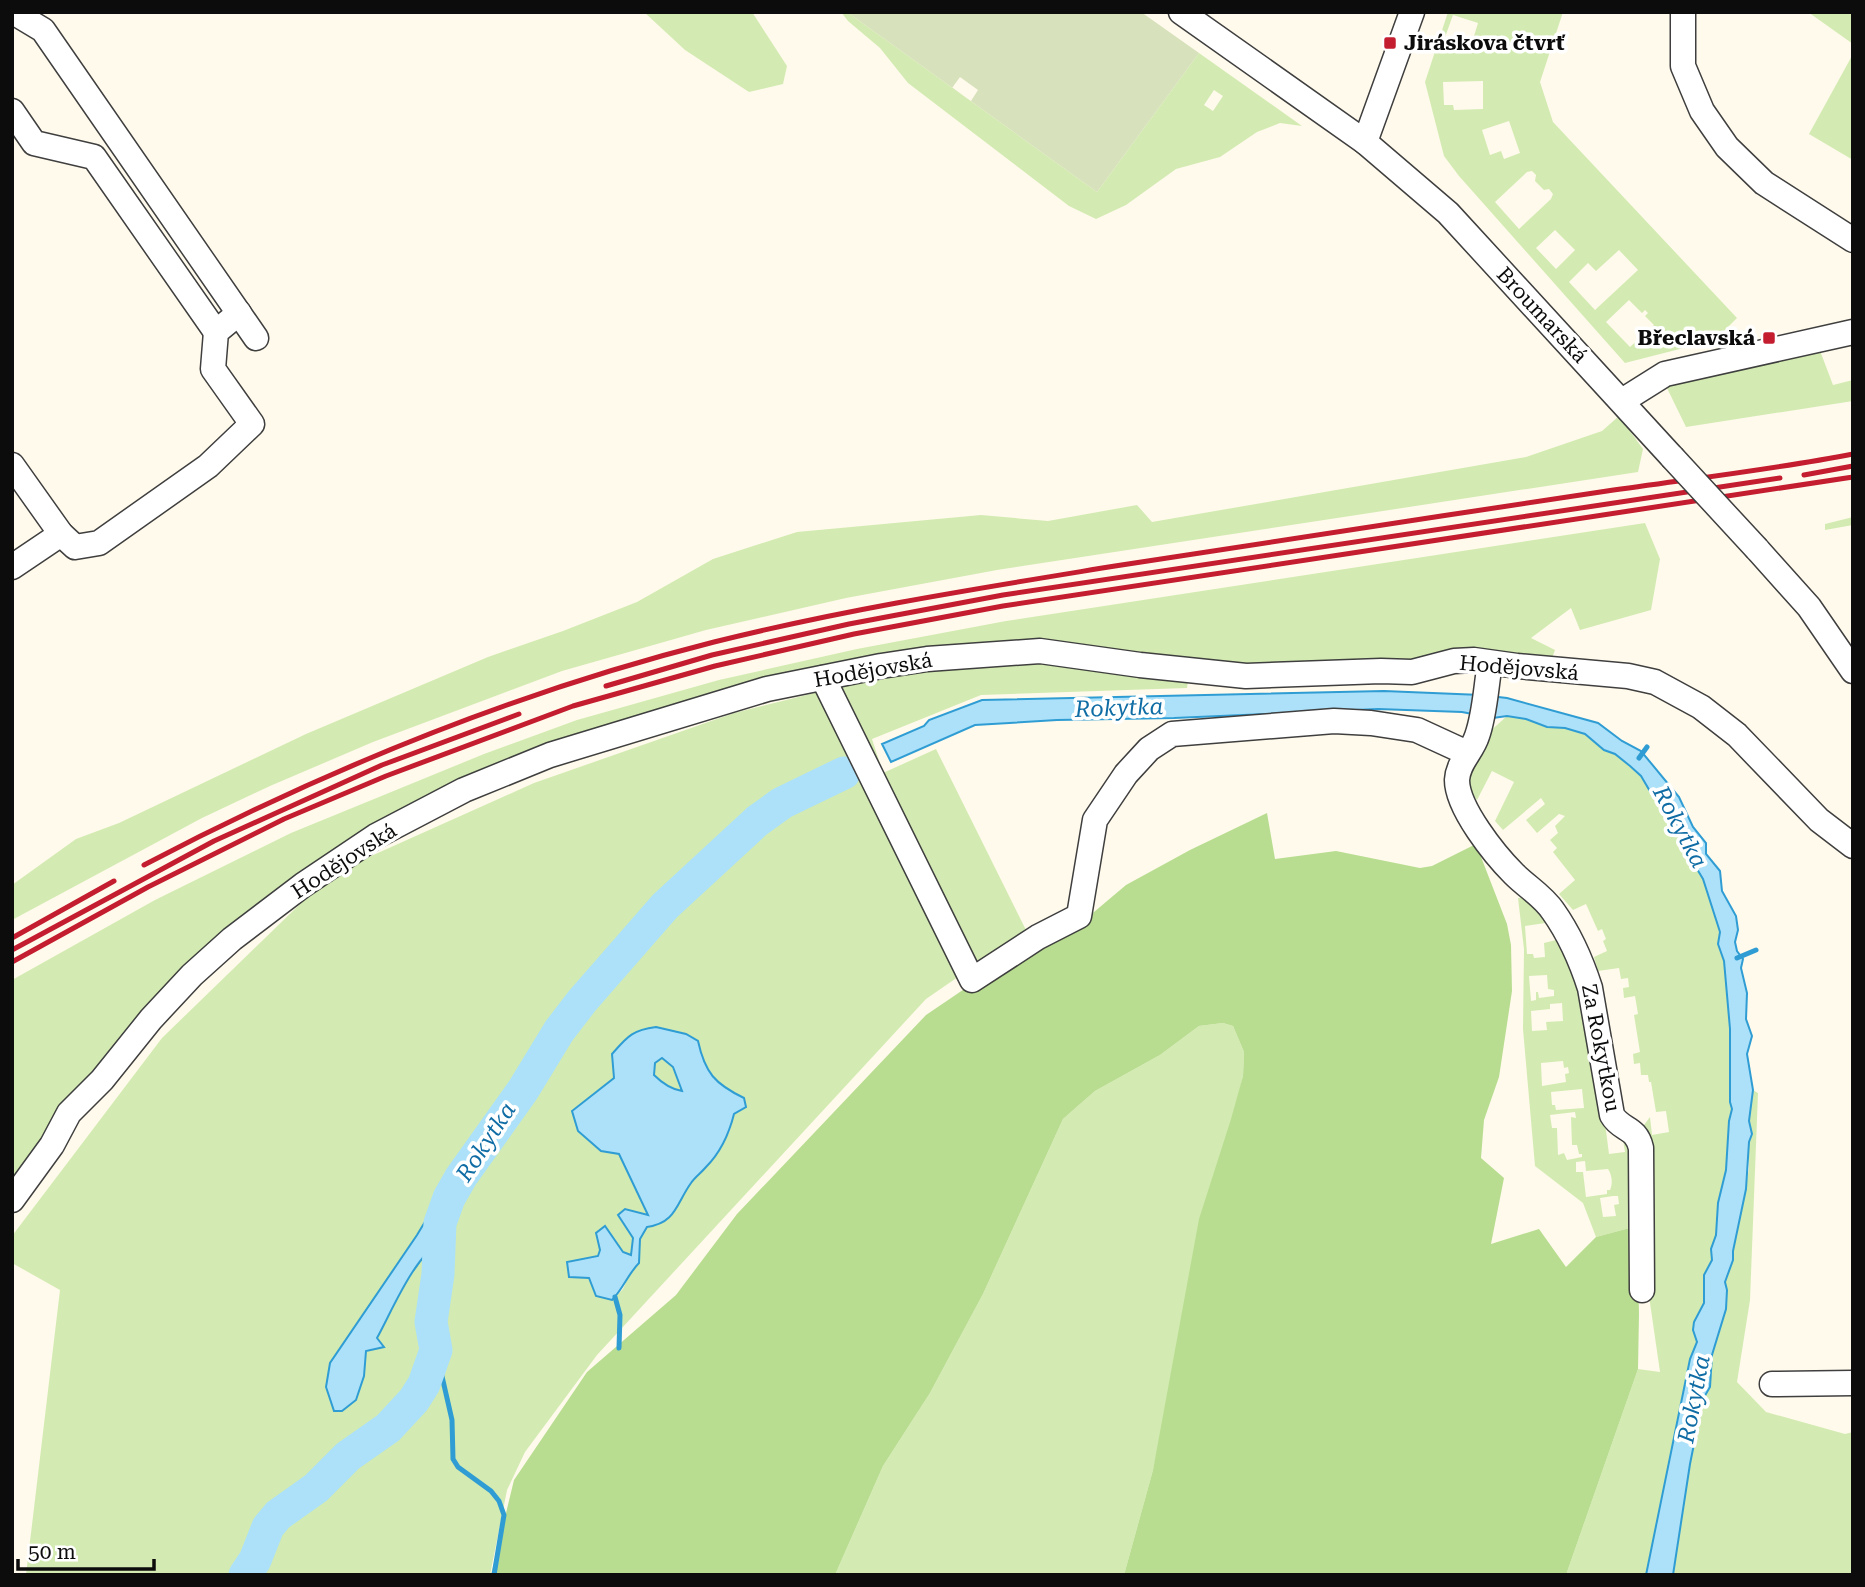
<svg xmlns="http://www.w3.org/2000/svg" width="1865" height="1587" viewBox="0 0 1865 1587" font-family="'Roboto Serif',serif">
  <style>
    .green { fill: #d3ebb2; fill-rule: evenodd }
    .forest { fill: #b8dd91 }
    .cemetery { fill: #d7e1bb; fill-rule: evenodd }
    .water { fill: #ace1f9; stroke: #2f9dd4; stroke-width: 2; fill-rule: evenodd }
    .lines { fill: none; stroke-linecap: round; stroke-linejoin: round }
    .stream { stroke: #2f9dd4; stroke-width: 5 }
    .river { stroke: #ace1f9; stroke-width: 33 }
    .minor-casing { stroke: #3f3f3f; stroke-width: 27 }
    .minor { stroke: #fff; stroke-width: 24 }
    .rail { stroke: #c31d2f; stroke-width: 5 }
    .minor-bridge-casing { stroke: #3f3f3f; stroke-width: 27; stroke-linecap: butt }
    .minor-bridge { stroke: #fff; stroke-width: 24 }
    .poi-dot { fill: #c31d2f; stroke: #fff; stroke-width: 2.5 }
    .labels { text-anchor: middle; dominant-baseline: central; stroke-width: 7; stroke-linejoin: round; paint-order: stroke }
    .poi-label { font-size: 21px; font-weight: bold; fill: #0c0c0c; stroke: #fff; text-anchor: start }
    .street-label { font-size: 21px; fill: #0c0c0c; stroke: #fff }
    .water-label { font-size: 23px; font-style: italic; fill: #0f6ca4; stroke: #fff }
  </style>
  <rect width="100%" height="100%" fill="#fffaeb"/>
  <g class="green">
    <path d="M 644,12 L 752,12 L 787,66 L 783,84 L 749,92 L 685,50 Z"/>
    <path d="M 841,12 L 847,12 L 1097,192 L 1199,53 L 1302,126 L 1280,123 L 1257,132 L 1220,157 L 1176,169 L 1126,205 L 1096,219 L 1069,206 L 908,83 L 880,48 L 848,21 ZM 1214,90 L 1223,96 L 1213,111 L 1204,105 Z"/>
    <path d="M 1448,12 L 1563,12 L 1540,82 L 1553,122 L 1737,318 L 1715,340 L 1625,363 L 1459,176 L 1444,156 L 1425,82 ZM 1453,15 L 1478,23 L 1470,49 L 1466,48 L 1464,53 L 1453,49 L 1455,44 L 1444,40 ZM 1483,81 L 1483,109 L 1454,110 L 1453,105 L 1444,105 L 1443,82 ZM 1509,121 L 1520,153 L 1504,159 L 1501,151 L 1490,155 L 1482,130 ZM 1532,171 L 1536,175 L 1535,181 L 1544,190 L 1549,189 L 1553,194 L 1551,199 L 1519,229 L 1495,202 L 1527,172 ZM 1555,230 L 1575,250 L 1556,269 L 1536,248 ZM 1619,250 L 1638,270 L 1595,310 L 1569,282 L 1588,263 L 1596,271 ZM 1629,300 L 1642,313 L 1645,310 L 1648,313 L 1645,316 L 1654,325 L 1630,347 L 1606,322 Z"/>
    <path d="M 1808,12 L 1853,12 L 1853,44 Z"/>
    <path d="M 1853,54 L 1853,160 L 1809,134 Z"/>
    <path d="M 1819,348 L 1833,385 L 1853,380 L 1853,401 L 1686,427 L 1666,386 Z"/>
    <path d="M 1619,416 L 1643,449 L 1638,472 L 997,570 L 846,598 L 706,630 L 562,671 L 373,742 L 270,786 L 202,818 L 12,920 L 12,885 L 76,839 L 119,823 L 306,734 L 488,657 L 563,631 L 637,602 L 713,559 L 797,532 L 981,515 L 1048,521 L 1137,505 L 1152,522 L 1526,457 L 1602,431 Z"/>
    <path d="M 1853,517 L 1853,525 L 1825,530 L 1825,524 Z"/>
    <path d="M 1645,523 L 1660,559 L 1651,610 L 1580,630 L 1571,608 L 1531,638 L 1555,650 L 1549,666 L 1234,666 L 1037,641 L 552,747 L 228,931 L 12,1179 L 12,980 L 155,900 L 291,833 L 484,754 L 577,720 L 719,680 L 857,649 L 1006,621 Z"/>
    <path d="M 1038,661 L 1189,674 L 1187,688 L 981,695 L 872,739 L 883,773 L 936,749 L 1026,930 L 926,999 L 597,1355 L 525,1452 L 507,1490 L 490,1575 L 26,1575 L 60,1290 L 12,1263 L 12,1236 L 162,1038 L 331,874 L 534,783 L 734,713 L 883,676 ZM 656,1027 L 686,1034 L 698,1041 C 705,1073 715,1084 744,1098 L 734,1114 L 730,1131 L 713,1160 L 693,1180 L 684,1193 L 647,1227 L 640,1239 L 639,1263 L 631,1271 L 623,1289 L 612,1300 L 596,1296 L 583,1261 L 598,1256 L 600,1250 L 596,1234 L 612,1235 L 623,1253 L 632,1255 L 633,1238 L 649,1216 L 619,1154 L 601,1151 L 572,1111 L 615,1077 ZM 464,1185 L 446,1226 L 443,1240 C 414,1256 393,1309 377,1339 L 383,1347 L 366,1351 L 326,1387 L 330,1363 L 417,1235 L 446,1187 Z"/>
    <path d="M 1507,716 L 1526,719 L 1547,727 L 1565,728 L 1585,734 L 1604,750 L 1615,754 L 1641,777 L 1651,793 L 1659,797 L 1688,844 L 1688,854 L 1703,879 L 1720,932 L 1718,944 L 1724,961 L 1729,1005 L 1732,1109 L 1729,1122 L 1726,1170 L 1718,1203 L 1716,1235 L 1711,1249 L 1712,1260 L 1704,1275 L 1704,1303 L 1694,1322 L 1693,1330 L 1697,1342 L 1687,1377 L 1646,1575 L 1566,1575 L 1638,1369 L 1660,1372 L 1648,1289 L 1644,1125 L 1650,1117 L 1652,1135 L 1669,1132 L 1666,1111 L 1656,1112 L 1651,1082 L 1649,1082 L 1648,1075 L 1641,1075 L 1640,1063 L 1634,1064 L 1633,1054 L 1640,1052 L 1634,1015 L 1638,1014 L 1635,996 L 1624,998 L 1623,988 L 1629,987 L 1628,978 L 1621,979 L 1619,968 L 1598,971 L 1594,957 L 1607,951 L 1603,941 L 1606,939 L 1602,929 L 1598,931 L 1586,904 L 1573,910 L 1559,894 L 1575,880 L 1553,852 L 1557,848 L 1550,840 L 1558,833 L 1555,826 L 1565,816 L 1559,814 L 1537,833 L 1526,820 L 1545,804 L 1541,798 L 1503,830 L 1495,821 L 1514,782 L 1492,771 L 1477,800 L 1464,786 L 1487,734 Z"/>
    <path d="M 1526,897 L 1552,922 L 1525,926 L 1527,954 L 1533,954 L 1534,958 L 1545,957 L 1544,943 L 1560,939 L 1580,987 L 1605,1123 L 1609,1154 L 1625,1152 L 1622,1134 L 1630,1136 L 1637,1226 L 1596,1237 L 1583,1203 L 1535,1166 L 1523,1029 L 1524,949 L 1518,898 ZM 1547,975 L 1548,989 L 1554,990 L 1554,996 L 1539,998 L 1538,992 L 1536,992 L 1536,1000 L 1531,1001 L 1529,976 ZM 1562,1003 L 1563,1021 L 1546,1022 L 1547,1030 L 1532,1031 L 1531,1011 L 1550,1009 L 1550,1004 ZM 1563,1061 L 1564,1068 L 1568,1067 L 1569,1073 L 1565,1074 L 1566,1082 L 1542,1086 L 1541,1063 ZM 1582,1089 L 1584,1108 L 1556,1110 L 1555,1105 L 1552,1105 L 1551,1092 ZM 1575,1112 L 1576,1118 L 1571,1117 L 1572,1145 L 1577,1145 L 1579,1154 L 1582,1154 L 1582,1157 L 1567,1160 L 1564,1153 L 1558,1155 L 1557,1128 L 1552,1128 L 1550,1115 ZM 1585,1161 L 1586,1171 L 1608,1169 C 1612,1175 1613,1183 1610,1190 L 1607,1190 L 1607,1194 L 1586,1197 L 1583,1172 L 1576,1172 L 1576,1162 ZM 1613,1196 L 1618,1196 L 1619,1204 L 1614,1205 L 1616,1216 L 1603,1217 L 1600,1198 Z"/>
    <path d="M 1223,1023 L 1233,1026 L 1244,1052 L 1243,1076 L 1153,1470 L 1124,1575 L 835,1575 L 883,1466 L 930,1393 L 983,1294 L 1063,1119 L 1095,1091 L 1160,1055 L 1199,1026 Z"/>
    <path d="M 662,1057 L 673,1067 L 683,1091 C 670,1089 662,1084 654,1074 L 655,1063 Z"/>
    <path d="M 1753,1090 L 1758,1093 L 1750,1300 L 1737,1382 L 1766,1412 L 1845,1434 L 1853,1432 L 1853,1575 L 1673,1575 L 1690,1464 L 1703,1399 L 1710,1386 L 1712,1355 L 1726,1309 L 1727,1290 L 1725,1282 L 1733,1260 L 1733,1251 L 1749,1169 L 1749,1142 L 1752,1134 L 1749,1121 Z"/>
  </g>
  <path class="forest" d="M 1267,813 L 1275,859 L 1336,851 L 1420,868 L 1432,866 L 1476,844 L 1507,924 L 1511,945 L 1512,991 L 1499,1077 L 1484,1120 L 1481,1158 L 1504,1178 L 1491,1244 L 1539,1229 L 1566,1267 L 1596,1237 L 1637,1226 L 1639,1314 L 1638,1369 L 1566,1575 L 1124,1575 L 1153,1470 L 1199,1219 L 1231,1119 L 1243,1076 L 1244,1052 L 1233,1026 L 1223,1023 L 1199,1026 L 1160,1055 L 1095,1091 L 1063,1119 L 983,1294 L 930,1393 L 883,1466 L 835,1575 L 491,1575 L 514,1480 L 587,1372 L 676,1295 L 737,1214 L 926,1015 L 1010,958 L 1081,923 L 1126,885 L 1190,850 Z"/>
  <path class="cemetery" d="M 847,12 L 1141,12 L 1199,53 L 1097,192 ZM 960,77 L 978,90 L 971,101 L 952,88 Z"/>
  <g class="water">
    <path d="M 1384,691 L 1481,695 L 1507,698 L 1598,723 L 1622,741 L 1641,751 L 1679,797 L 1693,827 L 1706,843 L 1706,854 L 1720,871 L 1722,891 L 1736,916 L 1738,930 L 1735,942 L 1737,951 L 1743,959 L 1741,968 L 1747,993 L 1746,1019 L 1752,1036 L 1747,1054 L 1753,1090 L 1749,1121 L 1752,1134 L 1749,1142 L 1746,1189 L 1733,1251 L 1733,1260 L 1725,1282 L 1727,1290 L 1726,1309 L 1712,1355 L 1710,1387 L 1703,1399 L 1690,1464 L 1673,1575 L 1646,1575 L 1690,1359 L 1697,1342 L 1693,1330 L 1694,1322 L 1704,1303 L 1704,1275 L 1712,1260 L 1711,1249 L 1716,1235 L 1718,1203 L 1726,1170 L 1729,1121 L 1732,1109 L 1730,1102 L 1730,1029 L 1724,961 L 1718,944 L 1720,932 L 1703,879 L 1688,854 L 1688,844 L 1659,797 L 1651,793 L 1641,776 L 1630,766 L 1615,754 L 1604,750 L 1585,734 L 1565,728 L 1547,727 L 1526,719 L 1507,716 L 1493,718 L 1462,712 L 1378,709 L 1174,718 L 1057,720 L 975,725 L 891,762 L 882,744 L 924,726 L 929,720 L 982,700 Z"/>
    <path d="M 656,1027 L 686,1034 L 698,1041 C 705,1073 715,1084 744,1098 L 746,1107 L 734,1114 C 729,1134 721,1152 706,1167 C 701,1173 695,1177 691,1183 C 676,1204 676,1223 647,1227 L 640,1239 L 639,1263 C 628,1274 623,1289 612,1300 L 596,1296 L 589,1278 L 569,1277 L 567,1262 L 598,1256 L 600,1250 L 596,1233 L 605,1226 L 623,1252 L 631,1255 L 633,1238 L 618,1215 L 625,1209 L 648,1215 L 619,1154 L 601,1151 L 578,1131 L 572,1111 L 614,1078 L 612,1054 C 627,1037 632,1030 656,1027 ZM 662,1058 L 673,1067 L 682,1091 C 670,1089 662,1083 654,1075 L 655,1063 Z"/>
    <path d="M 464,1184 L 446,1226 L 443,1240 C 414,1256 393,1309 377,1338 L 384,1347 L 366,1351 L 364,1376 L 356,1400 L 342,1411 L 334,1411 L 326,1387 L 330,1363 L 417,1235 L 446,1187 Z"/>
  </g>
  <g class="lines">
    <g class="stream">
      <path d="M 1639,758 L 1647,747"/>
      <path d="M 1737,958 L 1756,950"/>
      <path d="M 615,1297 L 620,1315 L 619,1348"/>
      <path d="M 436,1350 L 452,1420 L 453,1459 L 458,1467 L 491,1491 L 499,1501 L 504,1515 L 494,1575"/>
    </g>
    <path class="river" d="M 245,1575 L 255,1560 L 268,1527 L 278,1515 L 316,1488 L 348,1456 L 388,1428 L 414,1400 L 424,1384 L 436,1350 L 431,1322 L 438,1274 L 440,1223 L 449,1198 L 461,1177 L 523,1090 L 559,1031 L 582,1001 L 665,906 L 757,821 L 782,803 L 844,773"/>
    <defs>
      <g id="minor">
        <path d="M 13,12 L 43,30 L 256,338"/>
        <path d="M 1181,12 L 1365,142 L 1448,213 L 1672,457"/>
        <path d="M 1683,12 L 1683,66 L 1702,111 L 1727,147 L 1764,183 L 1853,240"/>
        <path d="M 12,111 L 34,143 L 94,157 L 216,332"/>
        <path d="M 1365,142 L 1412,12"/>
        <path d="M 1622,401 L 1665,374 L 1853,332"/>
        <path d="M 12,465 L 61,534 L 75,547 L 99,543 L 208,466 L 252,424 L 213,369 L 216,332 L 239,313"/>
        <path d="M 1757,549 L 1809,607 L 1853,671"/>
        <path d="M 12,567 L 61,534"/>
        <path d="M 1490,663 C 1486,686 1485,714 1477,736 C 1472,752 1458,762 1457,780 C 1457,808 1495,855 1514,874 C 1527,887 1543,896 1553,911 C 1570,935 1581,960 1590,988 L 1612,1115 C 1621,1131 1636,1126 1641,1148 L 1642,1290"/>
        <path d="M 823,678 L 972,980 L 1038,937 L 1079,916 L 1095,820 L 1126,774 L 1149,749 L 1172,734 L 1334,721 L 1371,723 L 1417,730 L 1467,753"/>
        <path d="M 12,1200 L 52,1145 L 69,1113 L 102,1080 L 151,1019 L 192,975 L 232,939 L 303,885 L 376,836 L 464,790 L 550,755 L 767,689 L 881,666 L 927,659 L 1040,651 L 1140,665 L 1246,676 L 1381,671 L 1412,672 L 1454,661 L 1474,660 L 1517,666 L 1628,676 L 1655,682 L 1701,707 L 1737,735 L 1819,820 L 1853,846"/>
        <path d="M 1772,1384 L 1853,1383"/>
      </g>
    </defs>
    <use href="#minor" class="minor-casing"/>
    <use href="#minor" class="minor"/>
    <g class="rail">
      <path d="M 1804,475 L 1853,466"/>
      <path d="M 606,686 L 712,655 L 849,624 L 1003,595 L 1780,478"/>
      <path d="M 144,865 C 325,770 516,692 714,642 C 846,609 981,588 1115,566 C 1279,540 1443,516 1607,491 C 1689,479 1771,470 1853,454"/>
      <path d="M 12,938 L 114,881"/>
      <path d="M 12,950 L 214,841 L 382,765 L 519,714"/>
      <path d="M 12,962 L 148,887 L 284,819 L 386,776 L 573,706 L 715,666 L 854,634 L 1003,606 L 1853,477"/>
    </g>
    <defs>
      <path id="minor-bridge" d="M 1672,457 L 1757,549"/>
    </defs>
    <use href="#minor-bridge" class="minor-bridge-casing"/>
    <use href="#minor-bridge" class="minor-bridge"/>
  </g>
  <g class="poi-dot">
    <rect x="1383" y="36" width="14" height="14" rx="3.5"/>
    <rect x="1762" y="331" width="14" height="14" rx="3.5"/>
  </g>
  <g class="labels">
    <g class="poi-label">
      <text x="1404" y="43">Jiráskova čtvrť</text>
      <text x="1755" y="338" text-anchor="end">Břeclavská</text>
    </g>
    <g class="street-label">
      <text transform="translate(1542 315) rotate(47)">Broumarská</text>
      <text transform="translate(1519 668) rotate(5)">Hodějovská</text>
      <text transform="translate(873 670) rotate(-10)">Hodějovská</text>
      <text transform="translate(344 861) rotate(-33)">Hodějovská</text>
      <text transform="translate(1601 1048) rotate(79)">Za Rokytkou</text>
    </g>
    <g class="water-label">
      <text transform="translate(1119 708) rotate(-2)">Rokytka</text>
      <text transform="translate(1680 827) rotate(62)">Rokytka</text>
      <text transform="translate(486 1142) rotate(-57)">Rokytka</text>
      <text transform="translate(1694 1399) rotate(-79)">Rokytka</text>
    </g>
  </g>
  <rect width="1865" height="1587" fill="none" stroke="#0c0c0c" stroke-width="28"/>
  <path d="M18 1559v10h136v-10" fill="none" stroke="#0c0c0c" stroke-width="3.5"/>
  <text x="28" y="1559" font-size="21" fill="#0c0c0c" stroke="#ffffff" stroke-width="5" paint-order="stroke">50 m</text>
</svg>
